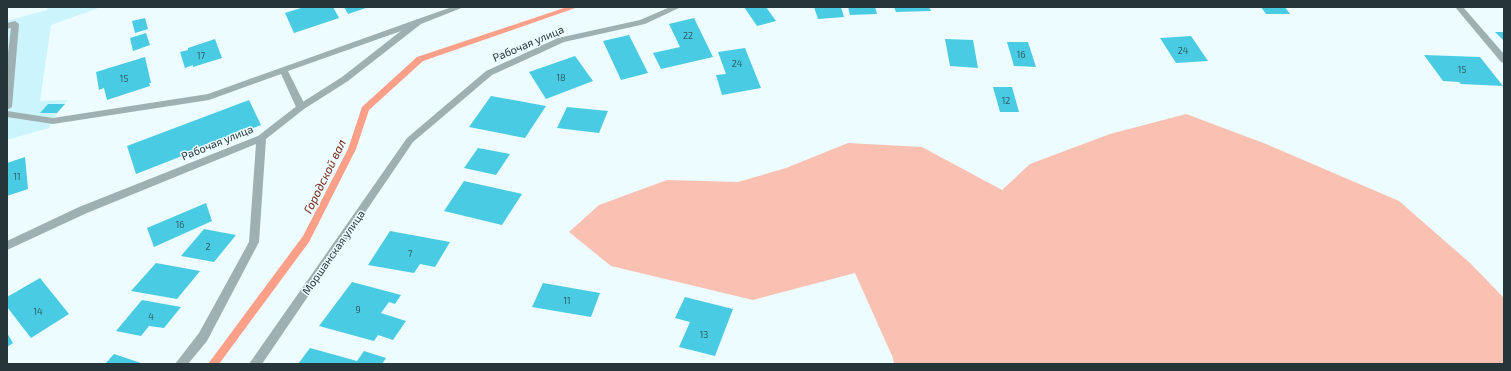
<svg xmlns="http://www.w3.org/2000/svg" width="1511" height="371" viewBox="0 0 1511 371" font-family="'Exo 2',sans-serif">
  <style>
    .built { fill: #ccf4fc }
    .green { fill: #fac1b2 }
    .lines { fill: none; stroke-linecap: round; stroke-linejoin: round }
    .stream { fill: #fc9f88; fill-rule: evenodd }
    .building { fill: #49cce3 }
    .lane { fill: #9fb0b3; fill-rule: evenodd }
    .street { fill: #9fb0b3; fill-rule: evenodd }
    .labels { text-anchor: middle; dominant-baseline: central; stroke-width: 3; stroke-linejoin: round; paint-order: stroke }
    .number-label { font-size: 9px; fill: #2f5b64 }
    .street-label { font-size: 11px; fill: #263539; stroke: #ecfcff }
    .water-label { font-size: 12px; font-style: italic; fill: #772613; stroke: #ecfcff }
  </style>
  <rect width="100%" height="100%" fill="#ecfcff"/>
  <path class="built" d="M 48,7 L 101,7 L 51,25 L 40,101 L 68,100 L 57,113 L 49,128 L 7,140 L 7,21 L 47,10 Z"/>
  <path class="green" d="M 1186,114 L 1266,144 L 1399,201 L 1470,263 L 1504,298 L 1504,364 L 894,364 L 893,358 L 855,273 L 753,300 L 611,266 L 569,232 L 599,205 L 667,180 L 738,182 L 786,168 L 848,143 L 922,147 L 1002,190 L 1030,164 L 1110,134 Z"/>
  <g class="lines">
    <path class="stream" d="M 567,7 L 578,7 L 423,61 L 369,110 L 356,149 L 309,242 L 219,364 L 208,364 L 303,236 L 348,149 L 362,107 L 417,57 Z"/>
  </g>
  <g class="building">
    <path d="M 304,7 L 333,7 L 339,18 L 294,33 L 285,13 Z"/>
    <path d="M 344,7 L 369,7 L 348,14 Z"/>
    <path d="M 744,7 L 766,7 L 776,21 L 757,26 Z"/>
    <path d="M 814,7 L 841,7 L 844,17 L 818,19 Z"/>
    <path d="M 848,7 L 875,7 L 877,14 L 850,15 Z"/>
    <path d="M 894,7 L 929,7 L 931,11 L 896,12 Z"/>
    <path d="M 1261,7 L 1285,7 L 1290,14 L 1266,14 Z"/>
    <path d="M 145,18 L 148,29 L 135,33 L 132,21 Z"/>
    <path d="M 694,18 L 713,57 L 661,69 L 653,53 L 680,47 L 669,24 Z"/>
    <path d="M 1495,32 L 1504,32 L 1504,41 Z"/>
    <path d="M 146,33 L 150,45 L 133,51 L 130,38 Z"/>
    <path d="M 629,35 L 648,73 L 621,80 L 603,41 Z"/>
    <path d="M 1191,36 L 1208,61 L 1176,63 L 1160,38 Z"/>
    <path d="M 215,39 L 222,58 L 193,67 L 193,65 L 185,68 L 180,52 L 188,50 L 188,48 Z"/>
    <path d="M 945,39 L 973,40 L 978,68 L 950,66 Z"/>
    <path d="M 1007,42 L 1028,42 L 1036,67 L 1014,66 Z"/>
    <path d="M 745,48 L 761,88 L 722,95 L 716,75 L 726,74 L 718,52 Z"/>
    <path d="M 1424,55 L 1480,57 L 1503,86 L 1461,84 L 1459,82 L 1443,81 Z"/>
    <path d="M 575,56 L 593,81 L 546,99 L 529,72 Z"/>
    <path d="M 145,57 L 151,83 L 149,83 L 150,86 L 107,100 L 104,88 L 99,90 L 96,72 Z"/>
    <path d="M 993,87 L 1012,87 L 1019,112 L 1000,112 Z"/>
    <path d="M 491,96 L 546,106 L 525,138 L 469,127 Z"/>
    <path d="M 249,100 L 261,125 L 136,174 L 127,146 Z"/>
    <path d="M 48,104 L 65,104 L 57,113 L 40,113 Z"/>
    <path d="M 567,107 L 608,111 L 599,133 L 557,128 Z"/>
    <path d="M 478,148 L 510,154 L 496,175 L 464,168 Z"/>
    <path d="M 25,157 L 28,189 L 7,196 L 7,163 Z"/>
    <path d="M 464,181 L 522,194 L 502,225 L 444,211 Z"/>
    <path d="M 206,203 L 212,221 L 154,247 L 147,228 Z"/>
    <path d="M 204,229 L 236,235 L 214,262 L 181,256 Z"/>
    <path d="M 390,231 L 450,242 L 435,267 L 420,264 L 414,273 L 368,265 Z"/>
    <path d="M 156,263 L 200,271 L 177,299 L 131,291 Z"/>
    <path d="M 40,278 L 69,314 L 31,338 L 7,307 L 7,297 Z"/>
    <path d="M 352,282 L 401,295 L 395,304 L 389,302 L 381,313 L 406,321 L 393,340 L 378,335 L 374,341 L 319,326 Z"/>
    <path d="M 543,283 L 600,293 L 591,317 L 532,307 Z"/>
    <path d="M 685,297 L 733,309 L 715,356 L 679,347 L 690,322 L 675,318 Z"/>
    <path d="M 142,300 L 181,307 L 164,328 L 149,326 L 141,336 L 116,331 Z"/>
    <path d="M 7,333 L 13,343 L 7,347 Z"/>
    <path d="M 310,348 L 357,361 L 364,351 L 386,358 L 382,364 L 298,364 Z"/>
    <path d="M 114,354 L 144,364 L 105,364 Z"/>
  </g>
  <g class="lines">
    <g class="lane">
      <path d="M 418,19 L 421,20 L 422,22 L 421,24 L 288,71 L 306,107 L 301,110 L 296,107 L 281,74 L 209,100 L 53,124 L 7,117 L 7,111 L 53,118 L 208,94 Z"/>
      <path d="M 15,21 L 19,24 L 12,107 L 7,110 L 7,62 L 11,28 L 7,29 L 7,23 Z"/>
    </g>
    <g class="street">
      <path d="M 452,7 L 464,7 L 421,24 L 348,81 L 304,109 L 266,139 L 259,242 L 207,341 L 188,364 L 175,364 L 199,333 L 249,242 L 256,144 L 87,213 L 7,250 L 7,241 L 79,207 L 258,136 L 298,105 L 342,77 L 415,20 Z"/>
      <path d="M 670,7 L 681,7 L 645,24 L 564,42 L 492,75 L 413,142 L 262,364 L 249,364 L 407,138 L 486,71 L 558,38 L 640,20 Z"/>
      <path d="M 1455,7 L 1463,7 L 1504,54 L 1504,63 L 1501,62 Z"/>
    </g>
  </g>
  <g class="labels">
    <g class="number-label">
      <text x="688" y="35">22</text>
      <text x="1183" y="50">24</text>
      <text x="1021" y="54">16</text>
      <text x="201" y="55">17</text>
      <text x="737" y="63">24</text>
      <text x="1462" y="69">15</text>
      <text x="561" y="77">18</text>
      <text x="124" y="78">15</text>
      <text x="1006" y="100">12</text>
      <text x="17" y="176">11</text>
      <text x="180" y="224">16</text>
      <text x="208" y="246">2</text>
      <text x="410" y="253">7</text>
      <text x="567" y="300">11</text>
      <text x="358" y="309">9</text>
      <text x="38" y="311">14</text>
      <text x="151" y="316">4</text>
      <text x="704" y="334">13</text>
    </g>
    <g class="street-label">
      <text transform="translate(528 43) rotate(-23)">Рабочая улица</text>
      <text transform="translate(217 142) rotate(-22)">Рабочая улица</text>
      <text transform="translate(333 252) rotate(-55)">Моршанская улица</text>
    </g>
    <g class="water-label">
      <text transform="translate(324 176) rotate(-64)">Городской вал</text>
    </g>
  </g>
  <rect width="1511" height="371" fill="none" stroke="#263539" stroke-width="16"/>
</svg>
